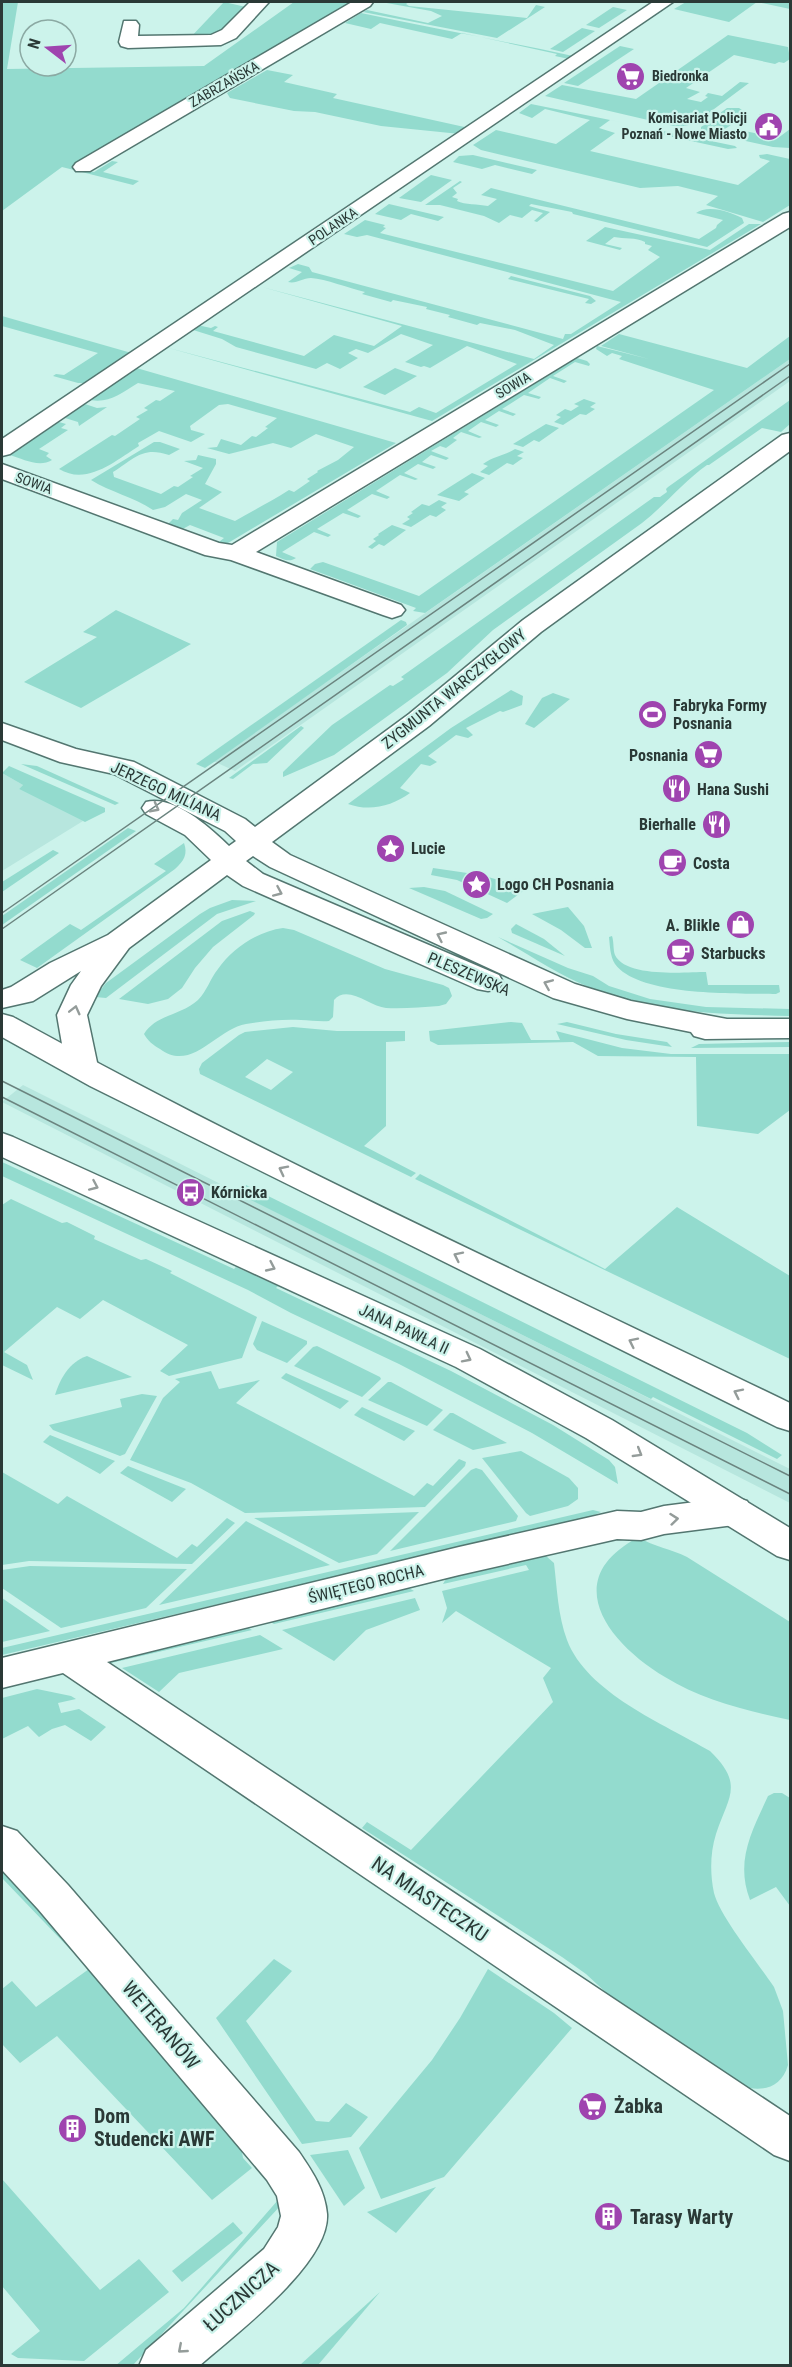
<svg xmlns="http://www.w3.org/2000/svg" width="792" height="2367" viewBox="0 0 792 2367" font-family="'Roboto Condensed',sans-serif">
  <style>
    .built { fill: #b7e6de }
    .green { fill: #93dbce; fill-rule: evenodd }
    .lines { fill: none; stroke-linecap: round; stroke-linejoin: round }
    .minor-casing { stroke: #537670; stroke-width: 3 }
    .secondary-casing { stroke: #537670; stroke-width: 3 }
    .minor { fill: #fff; fill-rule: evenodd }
    .secondary { fill: #fff; fill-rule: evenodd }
    .tram { stroke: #6b847f; stroke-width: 1.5 }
    .oneway { stroke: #949c9a }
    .labels { text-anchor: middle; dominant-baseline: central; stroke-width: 4.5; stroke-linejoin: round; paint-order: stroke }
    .far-poi-label { font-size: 14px; font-weight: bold; fill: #2a3936; stroke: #ccf3eb; text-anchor: start }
    .far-street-label { font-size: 14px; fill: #2a3936; stroke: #ccf3eb }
    .street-label { font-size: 16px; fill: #2a3936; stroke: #ccf3eb }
    .poi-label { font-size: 16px; font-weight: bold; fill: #2a3936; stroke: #ccf3eb; text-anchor: start }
    .near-street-label { font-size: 20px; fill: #2a3936; stroke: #ccf3eb }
    .near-poi-label { font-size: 20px; font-weight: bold; fill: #2a3936; stroke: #ccf3eb; text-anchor: start }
  </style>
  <rect width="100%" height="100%" fill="#ccf3eb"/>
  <g class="built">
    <path d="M 790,359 L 790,381 L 235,771 L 213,761 Z"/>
    <path d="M 2,773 L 23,785 L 19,789 L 83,821 L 2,871 Z"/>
    <path d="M 23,1085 L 790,1469 L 790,1503 L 2,1102 Z"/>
  </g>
  <g class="green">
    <path d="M 2,2 L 18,2 L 7,69 L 204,66 L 294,2 L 356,2 L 73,168 L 94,172 L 112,161 L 118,162 L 103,172 L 139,181 L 133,185 L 62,167 L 2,211 Z"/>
    <path d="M 224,2 L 246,7 L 223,34 L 189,39 Z"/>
    <path d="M 381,2 L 409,2 L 406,4 L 409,6 L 527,18 L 536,5 L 545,7 L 497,38 L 363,12 L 367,10 L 428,23 L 442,16 L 431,11 Z"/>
    <path d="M 686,2 L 790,2 L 790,9 L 757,2 L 729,22 L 674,9 Z"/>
    <path d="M 613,7 L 627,10 L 599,28 L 586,25 Z"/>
    <path d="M 361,13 C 432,28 503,41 573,56 L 569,59 L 555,56 L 557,54 L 462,33 L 452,39 L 380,23 L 371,29 L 345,23 Z"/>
    <path d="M 582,28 L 595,31 L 563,52 L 550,49 Z"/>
    <path d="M 728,35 L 788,47 L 790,59 L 784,63 L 779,62 L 775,64 L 734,55 L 686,88 L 700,92 L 687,99 L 701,102 L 708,97 L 705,96 L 708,93 L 722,96 L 740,82 L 749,83 L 694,124 L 678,127 L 545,96 L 562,85 L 636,99 Z"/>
    <path d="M 620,46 L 634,49 L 578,86 L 564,83 Z"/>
    <path d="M 267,70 L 293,75 L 284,82 L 337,94 L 333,98 L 469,128 L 460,134 L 381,126 L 315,112 L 294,111 L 230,98 L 227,93 Z"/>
    <path d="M 531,104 L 625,123 L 610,120 L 599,128 L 615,133 L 590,151 L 738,185 L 770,161 L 760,158 L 759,155 L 767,154 L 790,159 L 790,205 L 763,222 L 706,205 L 718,196 L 678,186 L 640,188 L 481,150 L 473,145 L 496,130 L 556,144 L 590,120 L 545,109 L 532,118 L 519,113 Z"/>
    <path d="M 727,108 L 739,108 L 745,112 C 733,124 718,139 701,130 L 701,127 Z"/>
    <path d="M 735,129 L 778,138 L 790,129 L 790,148 L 773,147 L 732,138 L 728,135 Z"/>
    <path d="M 658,130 L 735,146 L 737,148 L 728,149 L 659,134 L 656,132 Z"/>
    <path d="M 473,155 L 537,170 L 532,174 L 495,165 L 482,169 L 453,162 L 459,156 Z"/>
    <path d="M 431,175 L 452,180 L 421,202 L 399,198 Z"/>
    <path d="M 460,181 L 462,182 L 453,188 L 457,193 L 452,197 L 458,199 L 457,201 C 465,205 478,204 488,206 L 497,199 L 481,195 L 491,188 L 699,239 L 716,228 L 717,225 L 723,220 L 696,213 C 708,204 731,212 742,218 L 744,223 L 707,247 L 573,214 L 572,212 L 531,204 L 529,206 L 550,212 L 537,222 L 534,221 L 543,213 L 532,210 L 522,218 L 510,215 L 499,223 L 484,216 L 440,205 L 425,205 Z"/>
    <path d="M 389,204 L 444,217 L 438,221 L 411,214 L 401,220 L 375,214 Z"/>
    <path d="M 365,220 L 385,225 L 383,227 L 386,228 L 380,233 L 613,291 L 660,257 L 648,250 L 652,246 L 645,244 L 645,242 C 636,237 624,239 614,237 L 605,244 L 622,248 L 620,250 L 586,241 L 605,227 L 710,250 L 749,224 L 761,224 L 432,421 L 165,347 L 410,412 L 419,407 L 436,413 L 517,364 L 467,346 L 430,368 L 424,366 L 421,367 L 405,362 L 433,345 L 401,334 L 368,353 L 356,349 L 348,353 L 358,358 L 340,369 L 327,363 L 316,369 L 236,347 L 222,339 L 190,329 L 197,325 L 211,328 L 215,326 L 218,327 L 213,331 L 304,356 L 334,335 L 374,346 L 402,326 L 262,287 L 534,359 L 554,345 L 515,330 L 480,323 L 477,325 L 448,317 L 450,315 L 426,309 L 427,307 L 393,300 L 391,302 L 362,294 L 365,292 C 348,288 326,279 311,278 C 302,278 297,284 288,282 L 302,272 L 289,268 L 298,264 L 309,267 L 312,272 L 563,339 L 565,334 L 571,334 L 621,302 L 367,235 L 357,237 L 344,234 Z"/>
    <path d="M 511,276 L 590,296 L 596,301 L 591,304 L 585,303 L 589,299 L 508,279 Z"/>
    <path d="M 2,316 L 128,352 L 131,353 L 84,383 L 78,383 L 53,376 L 56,374 L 64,375 L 98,353 L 2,326 Z"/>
    <path d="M 619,334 L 747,368 L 790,336 L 790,359 L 425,613 L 413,611 L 416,608 L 310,569 L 315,564 L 323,562 L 419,596 L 714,390 L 619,359 L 622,356 L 612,353 L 607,356 L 596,349 L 597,346 L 649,359 L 601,346 Z"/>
    <path d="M 577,358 L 587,361 L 590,364 L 589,366 L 575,362 L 553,376 L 567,381 L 564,383 L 550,378 L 528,393 L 541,397 L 539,399 L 524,395 L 502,409 L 516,414 L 513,416 L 499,411 L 485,420 L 499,425 L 496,427 L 481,422 L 468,431 L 482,437 L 479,438 L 461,432 L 453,438 L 457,440 L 446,448 L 440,446 L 431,451 L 449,458 L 446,460 L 431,455 L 422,462 L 436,467 L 433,469 L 418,464 L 404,473 L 418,479 L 415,480 L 400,475 L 376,491 L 390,497 L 387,499 L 372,494 L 347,510 L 361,516 L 358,518 L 343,513 L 317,529 L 331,535 L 328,537 L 314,532 L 282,552 L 296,558 C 289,563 283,559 276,556 L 277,542 Z"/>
    <path d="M 133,367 L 396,443 L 223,546 L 215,545 L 224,538 L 190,525 L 179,531 L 167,525 L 173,519 L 178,520 L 182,513 L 202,500 L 186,494 L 165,507 L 153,510 C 134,497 110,492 91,480 L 154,442 L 160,442 L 180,449 L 169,455 C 143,446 135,458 113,472 L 114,477 L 161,494 L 174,486 L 178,487 L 193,477 L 190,476 L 203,468 L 184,461 L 196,460 L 198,455 L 216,459 L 216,464 L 205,484 L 222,492 L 199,508 L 235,521 C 254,510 272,501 289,490 L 294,492 L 310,481 L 307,479 L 318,472 L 317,471 L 338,460 L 354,447 L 316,434 L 291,448 L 273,443 L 229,454 L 207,448 L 217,447 L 221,439 L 241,445 L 252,436 L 256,437 L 268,428 L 265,427 L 277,418 L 228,404 L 219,405 L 190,426 L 191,430 L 205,434 L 191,442 L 159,431 L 138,443 L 139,446 C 115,461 87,486 59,469 L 112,435 L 115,436 L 140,419 L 136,417 L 148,410 L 144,408 L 156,400 L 160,401 L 175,391 L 138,383 C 120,394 107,405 86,399 Z"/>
    <path d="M 395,368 L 417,376 L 385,395 L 363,387 Z"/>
    <path d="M 584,399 L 596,403 L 590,407 L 595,409 L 586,415 L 580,414 L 563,425 L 554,422 L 561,417 L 556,415 L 565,409 L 571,411 L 579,406 L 574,404 Z"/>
    <path d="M 790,400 L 790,424 L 781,432 L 762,428 L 709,465 L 707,465 C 683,482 665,505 642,523 L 493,630 L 447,673 L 334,755 L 283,777 L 283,772 L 332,725 L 390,685 L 393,686 L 404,679 L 401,677 L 654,497 L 660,497 L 667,492 L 666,489 L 668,487 Z"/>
    <path d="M 85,404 L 97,408 L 107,407 L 79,426 L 78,422 L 65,418 Z"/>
    <path d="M 59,422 L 66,424 L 61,428 L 68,430 L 39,449 L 49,453 L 46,456 L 52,460 C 39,468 23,459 10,455 Z"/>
    <path d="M 546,424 L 559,428 L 539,442 L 534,440 L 523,447 L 513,444 Z"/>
    <path d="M 515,449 L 524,452 L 517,456 L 523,458 L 513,465 L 507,463 L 489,475 L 480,472 L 488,466 L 483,464 C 494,456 504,456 515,449 Z"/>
    <path d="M 472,473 L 485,478 L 464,492 L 469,494 L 459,501 L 437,495 Z"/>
    <path d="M 439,500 L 447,503 L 441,507 L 446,510 L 436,517 L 430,515 L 411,527 L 402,524 L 410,519 L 407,517 L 413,513 L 411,512 L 422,504 L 429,506 Z"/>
    <path d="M 392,525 L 406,530 L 384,546 L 379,544 L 372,549 L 368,547 L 376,541 L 373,539 L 379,535 L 378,534 Z"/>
    <path d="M 116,610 L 191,644 L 81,708 L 24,682 L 97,637 L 83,632 Z"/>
    <path d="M 401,620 L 406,622 L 407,625 L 214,762 L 205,768 L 196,764 Z"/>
    <path d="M 511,690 L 523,696 L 522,705 L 503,712 L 500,711 L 466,728 L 473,735 L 468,738 L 456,735 L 428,756 L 437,762 L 430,766 L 421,764 L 400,788 L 410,793 C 392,806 370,812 348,804 L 451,728 Z"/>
    <path d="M 553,693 L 570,699 L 534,728 L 525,724 L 542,698 Z"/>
    <path d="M 301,726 L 304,728 L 267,763 L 253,764 L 233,779 L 229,778 Z"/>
    <path d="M 21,764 L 37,766 L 119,803 L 115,805 Z"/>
    <path d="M 9,766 L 105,808 L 105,812 L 85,822 L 19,789 L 23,785 L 2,773 Z"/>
    <path d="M 128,828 L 136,831 L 2,925 L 2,916 Z"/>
    <path d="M 184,843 C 188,854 184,861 175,869 L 37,968 L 20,960 L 70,924 L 81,930 L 166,871 L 154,864 Z"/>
    <path d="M 53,850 L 59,853 L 2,892 L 2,882 Z"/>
    <path d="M 433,868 L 481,875 L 527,888 L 507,903 L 457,880 L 431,875 Z"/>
    <path d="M 424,887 L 445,891 L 493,914 L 487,918 L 481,919 L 409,888 Z"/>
    <path d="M 232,900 L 256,901 L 217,914 L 106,998 L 95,997 L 106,983 L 200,914 L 210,908 Z"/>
    <path d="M 568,907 L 584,926 L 592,948 L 585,948 L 561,930 L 532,914 Z"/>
    <path d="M 250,911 L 255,913 L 254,915 L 213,947 L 195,968 L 182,988 L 168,999 L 148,1004 L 119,999 L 222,921 Z"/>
    <path d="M 516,924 L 544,939 L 565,956 L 512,933 L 511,929 Z"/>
    <path d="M 283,928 L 294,930 L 385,969 L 443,985 L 449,988 L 452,996 L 446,1004 L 439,1006 C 422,1007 404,1009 386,1008 C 370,1007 348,984 334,1000 L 333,1017 L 329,1021 C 320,1022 310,1020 301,1020 C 283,1019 264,1021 246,1024 C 216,1029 192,1073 160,1049 C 153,1045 148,1041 144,1034 C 155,1015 182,1015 198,1000 C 207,991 210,979 218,969 C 232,949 258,931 283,928 Z"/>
    <path d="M 612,936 C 614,942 613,950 615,955 C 626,978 686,972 706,972 L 708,985 L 779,985 L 780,992 L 776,994 C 738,993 639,997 615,964 C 610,956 610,946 609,937 Z"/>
    <path d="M 498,937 L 568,968 L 593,976 L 609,986 L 650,999 L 706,1007 L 790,1009 L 790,1016 C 723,1014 654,1014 591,988 C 558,975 528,954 498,937 Z"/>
    <path d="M 511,1022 L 522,1023 L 531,1040 L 560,1040 L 556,1031 L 622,1048 L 671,1054 L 790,1054 L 790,1110 L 758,1134 L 697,1126 L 696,1057 L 598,1056 L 573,1042 L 438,1045 L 430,1041 L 429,1031 Z"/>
    <path d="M 567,1022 L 616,1034 L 667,1042 L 672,1047 L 626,1040 L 557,1024 Z"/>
    <path d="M 293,1027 L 337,1031 L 405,1031 L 405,1041 L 386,1042 L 386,1126 L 364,1146 L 416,1173 L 411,1177 L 200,1074 L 199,1069 L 202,1063 L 239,1035 L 245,1032 ZM 267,1059 L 293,1072 L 271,1090 L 245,1077 Z"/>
    <path d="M 790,1042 L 790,1047 L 691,1048 L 699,1044 Z"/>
    <path d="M 2,1162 L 234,1269 L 236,1267 L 278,1286 L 276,1288 L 451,1371 L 553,1425 L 609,1460 L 615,1467 L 618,1484 L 532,1433 L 399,1364 L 291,1313 L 248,1290 L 2,1176 Z"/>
    <path d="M 420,1174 L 605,1269 L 677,1207 L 790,1276 L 790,1359 L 415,1179 Z"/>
    <path d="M 246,1185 L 747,1433 L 782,1455 L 777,1459 L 653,1397 L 651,1399 L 237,1193 Z"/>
    <path d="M 11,1199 L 62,1223 L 67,1222 L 95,1236 L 94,1239 L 141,1260 L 146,1259 L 172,1271 L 170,1273 L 257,1317 L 242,1358 L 169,1376 L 160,1371 L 188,1345 L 103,1300 L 80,1319 L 57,1307 L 4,1352 L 27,1365 L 33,1380 L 2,1365 L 2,1205 Z"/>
    <path d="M 262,1321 L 307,1341 L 307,1344 L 287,1363 L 257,1350 L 253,1344 Z"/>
    <path d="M 317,1346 L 380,1377 L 381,1379 L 362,1397 L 294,1366 L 313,1347 Z"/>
    <path d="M 87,1356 L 132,1377 L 55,1395 C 60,1379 69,1362 87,1356 Z"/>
    <path d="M 211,1371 L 219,1389 L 260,1380 L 236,1403 L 414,1496 L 427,1483 L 433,1486 L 459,1459 L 466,1462 L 465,1466 L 425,1507 L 245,1513 L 191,1483 L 130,1460 L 163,1398 L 180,1382 L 175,1379 Z"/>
    <path d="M 286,1373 L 349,1401 L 340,1409 L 281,1378 Z"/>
    <path d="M 388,1382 L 391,1382 L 443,1410 L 427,1426 L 368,1400 Z"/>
    <path d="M 142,1394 L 157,1396 L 125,1454 L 120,1456 L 53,1430 L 49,1425 L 122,1407 L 120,1399 Z"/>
    <path d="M 362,1407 L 415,1431 L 404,1441 L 354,1415 Z"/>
    <path d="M 450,1413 L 453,1413 L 507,1443 L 473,1450 L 433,1430 Z"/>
    <path d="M 50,1435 L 115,1461 L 100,1474 L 43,1442 Z"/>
    <path d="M 521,1451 L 569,1478 L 578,1488 L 578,1499 L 568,1506 L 530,1516 L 526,1513 L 482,1458 Z"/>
    <path d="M 128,1466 L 186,1489 L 172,1502 L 120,1473 Z"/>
    <path d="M 476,1468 L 482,1470 L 518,1516 L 516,1521 L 390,1551 L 471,1470 Z"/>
    <path d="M 2,1472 L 58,1504 L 67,1496 L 177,1558 L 192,1544 L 197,1547 L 227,1518 L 235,1523 L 192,1564 L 29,1561 L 2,1565 Z"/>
    <path d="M 593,1510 L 601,1512 L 592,1516 L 2,1655 L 2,1648 Z"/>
    <path d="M 419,1512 L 377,1554 L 339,1563 L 254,1518 Z"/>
    <path d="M 246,1521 L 330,1565 L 159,1605 Z"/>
    <path d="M 639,1537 C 653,1547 672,1549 687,1557 L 790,1622 L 790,1720 C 748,1711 702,1700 665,1677 C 608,1643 558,1579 639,1537 Z"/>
    <path d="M 540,1556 L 546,1556 L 554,1563 C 557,1588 558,1616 567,1640 C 587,1693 664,1724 710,1751 C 745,1785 728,1797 716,1834 C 710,1853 710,1874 714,1893 C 720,1917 759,1964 774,1987 L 783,2011 L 788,2065 C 781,2089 762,2092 740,2086 L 624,2009 L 586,1974 L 562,1957 L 362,1828 L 367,1822 L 411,1850 L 553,1702 L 543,1678 L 551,1668 L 456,1611 L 442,1623 L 447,1608 L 442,1591 L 529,1570 L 526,1565 L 443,1584 L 447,1577 Z"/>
    <path d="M 30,1566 L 187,1569 L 146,1608 L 61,1628 L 2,1588 L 2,1570 Z"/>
    <path d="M 407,1587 L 414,1591 L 274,1624 L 267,1620 Z"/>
    <path d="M 2,1598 L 50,1631 L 2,1642 Z"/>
    <path d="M 415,1598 L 420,1610 L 366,1630 L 334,1661 L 282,1630 Z"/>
    <path d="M 245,1626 L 252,1630 L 107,1664 L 109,1660 Z"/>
    <path d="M 260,1635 L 283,1649 L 179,1673 L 159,1692 L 122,1668 Z"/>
    <path d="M 37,1689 L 71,1696 L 76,1699 L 58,1703 L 61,1713 L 79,1709 L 106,1727 L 91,1741 L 65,1725 L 52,1729 L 39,1737 L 28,1726 L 2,1739 L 2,1698 Z"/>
    <path d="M 774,1793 L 782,1793 L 790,1798 L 790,1906 L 776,1887 L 750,1900 C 735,1861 752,1831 768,1796 Z"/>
    <path d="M 2,1871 L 55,1929 L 240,2140 L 243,2158 L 252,2168 L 212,2200 L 57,2036 L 20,2063 L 2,2044 L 2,1989 L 12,1981 L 36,2007 L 89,1969 L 2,1878 Z"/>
    <path d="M 274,1959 L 292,1971 L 246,2021 L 316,2121 L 329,2122 L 346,2103 L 368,2117 L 351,2137 L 302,2144 L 216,2018 Z"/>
    <path d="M 488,1969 L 554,2013 L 572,2028 L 444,2177 L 381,2199 L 359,2148 L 432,2060 L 460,2018 Z"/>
    <path d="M 348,2150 L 365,2188 L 344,2206 L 310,2155 Z"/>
    <path d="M 2,2179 L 100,2290 L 139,2259 L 169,2292 L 84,2361 L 18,2358 L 11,2354 L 40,2331 L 2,2286 Z"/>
    <path d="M 436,2187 L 396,2233 L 367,2212 Z"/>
    <path d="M 278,2200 L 282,2204 L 134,2364 L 115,2366 L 184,2308 Z"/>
    <path d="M 233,2222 L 243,2233 L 182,2282 L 172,2271 Z"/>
    <path d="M 380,2292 L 318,2365 L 300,2365 Z"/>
  </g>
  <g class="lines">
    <defs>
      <g id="minor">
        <path d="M 250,2 L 269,2 L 236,38 L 221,45 L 128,48 L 121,46 L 119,42 L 124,21 L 136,21 L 139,25 L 138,36 L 211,35 L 222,30 Z"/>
        <path d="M 352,2 L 373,2 L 370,6 L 90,171 L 76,171 L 73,167 L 76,163 Z"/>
        <path d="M 653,2 L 673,2 L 10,454 L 2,456 L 2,439 Z"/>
        <path d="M 790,212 L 790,227 L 256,552 L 401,605 L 405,610 L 401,615 L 392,618 L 383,615 L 231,560 L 205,555 L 2,479 L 2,464 L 219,543 L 232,545 L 783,214 Z"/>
        <path d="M 790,433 L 790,451 L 541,632 L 429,726 L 272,842 L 290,855 L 575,984 L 631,1001 L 727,1019 L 790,1019 L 790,1038 L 705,1039 L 694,1036 L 691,1032 L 627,1019 L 553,998 L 270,867 L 253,856 L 246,861 L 263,874 L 499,975 L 503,982 L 499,989 L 488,991 L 477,989 L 243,886 L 227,875 L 129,948 L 101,986 L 87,1015 L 98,1067 L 93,1074 L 82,1077 L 71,1074 L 66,1067 L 57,1015 L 71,985 L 81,971 L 33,1001 L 2,1008 L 2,990 L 11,987 L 50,963 L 108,935 L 211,860 L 185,835 L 146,814 L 142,808 L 146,802 C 175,795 210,828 229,846 L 236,841 L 225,831 L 114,774 L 60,762 L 2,740 L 2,723 L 76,749 L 134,762 L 245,819 L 255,827 L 409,714 L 523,620 L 782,435 Z"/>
        <path d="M 734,1497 L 747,1501 L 753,1511 L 747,1521 L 734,1525 L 664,1534 L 641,1540 L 617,1539 L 459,1575 L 107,1662 L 790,2116 L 790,2161 L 774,2155 L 63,1673 L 2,1688 L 2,1658 L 459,1547 L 617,1511 L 641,1512 L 664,1506 Z"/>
        <path d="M 2,1826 L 17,1831 L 68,1885 L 299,2152 C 312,2171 325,2190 327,2214 C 330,2264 234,2335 199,2366 L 139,2366 L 146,2350 L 264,2249 L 278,2227 L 281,2216 L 277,2196 L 267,2180 L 38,1909 L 2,1870 Z"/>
      </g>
      <g id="secondary">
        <path d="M 2,1014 L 13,1017 C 266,1157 530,1277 790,1403 L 790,1431 L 777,1427 L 90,1086 L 2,1037 Z"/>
        <path d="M 2,1133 L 13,1137 L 480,1349 L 612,1420 L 790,1528 L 790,1560 L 777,1556 L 586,1438 L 456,1367 L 2,1157 Z"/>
      </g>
    </defs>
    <use href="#minor" class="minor-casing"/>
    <use href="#secondary" class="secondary-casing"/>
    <use href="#minor" class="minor"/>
    <use href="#secondary" class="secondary"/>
    <g class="tram">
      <path d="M 2,913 L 790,364"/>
      <path d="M 2,929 L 790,376"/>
      <path d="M 2,1081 L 790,1476"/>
      <path d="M 2,1097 L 790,1494"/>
    </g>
  </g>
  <defs><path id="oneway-chevron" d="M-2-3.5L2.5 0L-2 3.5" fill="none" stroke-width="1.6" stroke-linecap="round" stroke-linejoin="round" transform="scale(1.5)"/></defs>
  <g class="oneway">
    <use href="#oneway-chevron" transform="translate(155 808) rotate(28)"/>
    <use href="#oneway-chevron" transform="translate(278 892) rotate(24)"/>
    <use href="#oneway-chevron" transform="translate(441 936) rotate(-155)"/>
    <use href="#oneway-chevron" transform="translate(548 984) rotate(-157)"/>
    <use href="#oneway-chevron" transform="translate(75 1010) rotate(-76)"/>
    <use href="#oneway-chevron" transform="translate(283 1170) rotate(-153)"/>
    <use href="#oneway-chevron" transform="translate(94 1186) rotate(24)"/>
    <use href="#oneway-chevron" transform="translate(458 1256) rotate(-154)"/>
    <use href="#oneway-chevron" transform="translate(271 1267) rotate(25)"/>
    <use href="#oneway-chevron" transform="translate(633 1342) rotate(-154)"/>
    <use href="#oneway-chevron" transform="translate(467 1358) rotate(27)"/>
    <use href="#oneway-chevron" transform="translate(738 1393) rotate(-154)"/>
    <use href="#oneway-chevron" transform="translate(638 1453) rotate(31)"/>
    <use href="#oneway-chevron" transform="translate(674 1519) rotate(-6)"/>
    <use href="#oneway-chevron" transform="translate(182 2349) rotate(139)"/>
  </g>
  <defs>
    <symbol id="supermarket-disc" viewBox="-11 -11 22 22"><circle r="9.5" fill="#9f44af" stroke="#ccf3eb"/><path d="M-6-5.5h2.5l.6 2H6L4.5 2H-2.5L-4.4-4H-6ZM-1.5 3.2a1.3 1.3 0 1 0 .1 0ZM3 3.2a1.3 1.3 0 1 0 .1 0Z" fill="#fff"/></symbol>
    <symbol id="civic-disc" viewBox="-11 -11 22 22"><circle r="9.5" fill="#9f44af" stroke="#ccf3eb"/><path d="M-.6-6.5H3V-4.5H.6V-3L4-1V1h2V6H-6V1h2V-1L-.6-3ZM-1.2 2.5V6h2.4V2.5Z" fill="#fff"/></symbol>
    <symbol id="stadium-disc" viewBox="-11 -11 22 22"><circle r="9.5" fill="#9f44af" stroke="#ccf3eb"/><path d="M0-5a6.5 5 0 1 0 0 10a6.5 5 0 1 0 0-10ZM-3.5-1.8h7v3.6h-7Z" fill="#fff"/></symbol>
    <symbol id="restaurant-disc" viewBox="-11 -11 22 22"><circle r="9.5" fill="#9f44af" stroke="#ccf3eb"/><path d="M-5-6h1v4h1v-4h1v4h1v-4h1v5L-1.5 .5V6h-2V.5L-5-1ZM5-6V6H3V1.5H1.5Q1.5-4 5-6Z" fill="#fff"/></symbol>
    <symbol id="sight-disc" viewBox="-11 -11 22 22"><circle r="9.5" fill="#9f44af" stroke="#ccf3eb"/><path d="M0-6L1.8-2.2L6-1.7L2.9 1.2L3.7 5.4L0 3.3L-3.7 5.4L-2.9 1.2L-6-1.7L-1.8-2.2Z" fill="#fff"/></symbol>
    <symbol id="cafe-disc" viewBox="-11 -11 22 22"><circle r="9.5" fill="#9f44af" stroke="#ccf3eb"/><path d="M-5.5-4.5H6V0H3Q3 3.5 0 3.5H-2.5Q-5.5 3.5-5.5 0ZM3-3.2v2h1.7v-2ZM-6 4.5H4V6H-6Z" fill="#fff"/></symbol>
    <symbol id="shop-disc" viewBox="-11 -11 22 22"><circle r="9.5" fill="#9f44af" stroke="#ccf3eb"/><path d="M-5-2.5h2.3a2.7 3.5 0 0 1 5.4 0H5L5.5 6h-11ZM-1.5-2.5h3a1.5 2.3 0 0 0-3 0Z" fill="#fff"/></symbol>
    <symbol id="bus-disc" viewBox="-11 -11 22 22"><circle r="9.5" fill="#9f44af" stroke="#ccf3eb"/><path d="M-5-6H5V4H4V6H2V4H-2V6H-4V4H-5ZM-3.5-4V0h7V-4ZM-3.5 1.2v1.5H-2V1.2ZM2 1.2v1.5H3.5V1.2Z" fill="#fff"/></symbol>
    <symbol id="building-disc" viewBox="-11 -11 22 22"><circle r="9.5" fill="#9f44af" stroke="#ccf3eb"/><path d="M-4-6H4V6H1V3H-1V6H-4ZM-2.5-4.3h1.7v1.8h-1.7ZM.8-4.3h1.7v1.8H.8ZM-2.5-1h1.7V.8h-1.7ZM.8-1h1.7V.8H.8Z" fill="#fff"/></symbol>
  </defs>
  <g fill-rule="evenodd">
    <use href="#supermarket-disc" x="614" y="60" width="33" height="33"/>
    <use href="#civic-disc" x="752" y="110" width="33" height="33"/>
    <use href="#stadium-disc" x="636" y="698" width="33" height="33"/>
    <use href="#supermarket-disc" x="692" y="738" width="33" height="33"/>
    <use href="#restaurant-disc" x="660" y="772" width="33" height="33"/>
    <use href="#restaurant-disc" x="700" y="808" width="33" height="33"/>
    <use href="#sight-disc" x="374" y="832" width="33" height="33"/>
    <use href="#cafe-disc" x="656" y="846" width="33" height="33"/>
    <use href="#sight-disc" x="460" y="868" width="33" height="33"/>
    <use href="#shop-disc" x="724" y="908" width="33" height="33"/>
    <use href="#cafe-disc" x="664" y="936" width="33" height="33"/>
    <use href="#bus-disc" x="174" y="1176" width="33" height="33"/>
    <use href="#supermarket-disc" x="576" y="2090" width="33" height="33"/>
    <use href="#building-disc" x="56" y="2112" width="33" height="33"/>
    <use href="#building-disc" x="592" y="2200" width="33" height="33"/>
  </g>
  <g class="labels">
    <g class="far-poi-label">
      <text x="652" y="76">Biedronka</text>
      <text x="747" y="118" text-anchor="end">Komisariat Policji<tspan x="747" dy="16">Poznań - Nowe Miasto</tspan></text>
    </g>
    <g class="far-street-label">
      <text transform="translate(224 84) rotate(-30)">ZABRZAŃSKA</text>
      <text transform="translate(333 226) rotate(-34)">POLANKA</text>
      <text transform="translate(513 385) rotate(-31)">SOWIA</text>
      <text transform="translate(34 483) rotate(20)">SOWIA</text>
    </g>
    <g class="street-label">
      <text transform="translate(454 689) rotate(-39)">ZYGMUNTA WARCZYGŁOWY</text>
      <text transform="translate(166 791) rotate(25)">JERZEGO MILIANA</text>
      <text transform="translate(469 974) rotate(23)">PLESZEWSKA</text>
      <text transform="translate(404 1329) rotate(25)">JANA PAWŁA II</text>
      <text transform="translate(366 1584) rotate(-14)">ŚWIĘTEGO ROCHA</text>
    </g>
    <g class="poi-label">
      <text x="673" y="705">Fabryka Formy<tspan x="673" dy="18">Posnania</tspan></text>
      <text x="688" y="755" text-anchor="end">Posnania</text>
      <text x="697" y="789">Hana Sushi</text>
      <text x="696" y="824" text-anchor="end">Bierhalle</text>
      <text x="411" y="848">Lucie</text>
      <text x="693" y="863">Costa</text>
      <text x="497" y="884">Logo CH Posnania</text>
      <text x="720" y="925" text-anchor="end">A. Blikle</text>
      <text x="701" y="953">Starbucks</text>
      <text x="211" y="1192">Kórnicka</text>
    </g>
    <g class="near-street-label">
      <text transform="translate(430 1899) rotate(34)">NA MIASTECZKU</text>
      <text transform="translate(161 2025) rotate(50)">WETERANÓW</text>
      <text transform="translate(241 2296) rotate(-42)">ŁUCZNICZA</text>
    </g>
    <g class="near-poi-label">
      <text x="614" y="2106">Żabka</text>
      <text x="94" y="2116">Dom<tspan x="94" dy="23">Studencki AWF</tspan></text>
      <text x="630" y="2217">Tarasy Warty</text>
    </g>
  </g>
  <rect width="792" height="2367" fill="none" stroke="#2a3936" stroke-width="6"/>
  <g transform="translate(48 48) rotate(287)"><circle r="28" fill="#ccf3eb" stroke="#8ba9a3" stroke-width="1.5"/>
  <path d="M0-4.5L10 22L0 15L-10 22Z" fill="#9f44af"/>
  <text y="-9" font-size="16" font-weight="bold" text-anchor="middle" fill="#2a3936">N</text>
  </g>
</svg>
